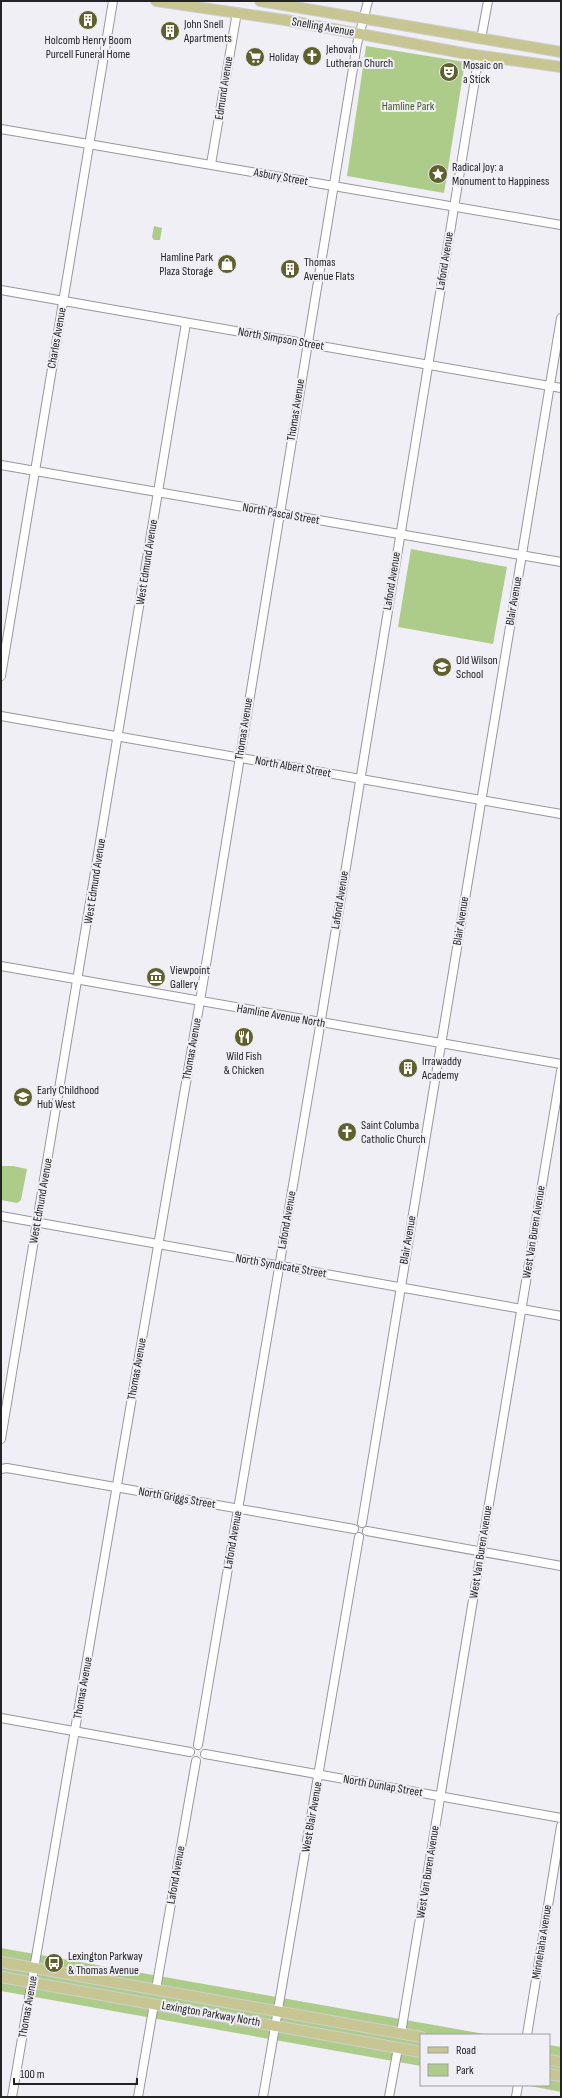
<svg xmlns="http://www.w3.org/2000/svg" width="562" height="2098" viewBox="0 0 562 2098" font-family="'Sofia Sans Condensed',sans-serif">
  <style>
    .green { fill: #adcc8a }
    .lines { fill: none; stroke-linecap: round; stroke-linejoin: round }
    .minor-casing { stroke: #98969d; stroke-width: 10 }
    .major-casing { stroke: #cfcfcf; stroke-width: 12 }
    .minor { stroke: #fff; stroke-width: 8 }
    .major { stroke: #c7c592; stroke-width: 10 }
    .labels { text-anchor: middle; dominant-baseline: central; stroke-width: 4; stroke-linejoin: round; paint-order: stroke }
    .poi-label { font-size: 12px; fill: #232325; stroke: #f0eff6; text-anchor: start }
    .street-label { font-size: 12px; fill: #232325; stroke: #f0eff6 }
    .park-label { font-size: 12px; fill: #415b1d; stroke: #f0eff6 }
  </style>
  <rect width="100%" height="100%" fill="#f0eff6"/>
  <g class="green">
    <path d="M 366,46 L 465,62 L 444,193 L 347,176 Z"/>
    <path d="M 154,226 L 162,228 L 160,240 L 154,240 L 152,237 Z"/>
    <path d="M 411,549 L 507,567 L 493,644 L 398,627 Z"/>
    <path d="M 1,1166 L 13,1166 L 27,1169 L 21,1200 L 17,1203 L 1,1200 Z"/>
    <path d="M 1,1948 L 490,2035 L 421,2035 L 421,2066 L 1,1991 Z"/>
    <path d="M 549,2045 L 561,2047 L 561,2092 L 525,2085 L 549,2085 Z"/>
  </g>
  <g class="lines">
    <defs>
      <g id="minor">
        <path d="M 481,39 L 488,1"/>
        <path d="M 1,129 L 561,225"/>
        <path d="M 211,164 L 237,12"/>
        <path d="M 1,290 L 561,388"/>
        <path d="M 1,465 L 561,562"/>
        <path d="M 1,676 L 113,1"/>
        <path d="M 1,716 L 561,814"/>
        <path d="M 1,966 L 561,1064"/>
        <path d="M 1,1216 L 561,1316"/>
        <path d="M 1,1439 L 186,323"/>
        <path d="M 1,1469 L 7,1468 L 354,1529"/>
        <path d="M 362,1523 L 561,318"/>
        <path d="M 367,1531 L 561,1566"/>
        <path d="M 1,1718 L 190,1752"/>
        <path d="M 198,1745 L 319,1032 L 479,55"/>
        <path d="M 205,1754 L 561,1818"/>
        <path d="M 156,1989 L 196,1761"/>
        <path d="M 401,2033 L 561,1071"/>
        <path d="M 527,2035 L 561,1826"/>
        <path d="M 12,2097 L 200,1001 L 357,44 L 368,1"/>
        <path d="M 138,2097 L 154,2004"/>
        <path d="M 263,2097 L 359,1537"/>
        <path d="M 389,2097 L 398,2048"/>
        <path d="M 516,2097 L 518,2085"/>
      </g>
      <g id="major">
        <path d="M 156,1 L 285,20 L 468,54 L 561,67"/>
        <path d="M 260,1 L 561,52"/>
        <path d="M 1,1962 L 421,2037"/>
        <path d="M 1,1977 L 421,2052"/>
        <path d="M 549,2060 L 561,2062"/>
        <path d="M 549,2074 L 561,2076"/>
      </g>
    </defs>
    <use href="#minor" class="minor-casing"/>
    <use href="#major" class="major-casing"/>
    <use href="#minor" class="minor"/>
    <use href="#major" class="major"/>
  </g>
  <defs>
    <symbol id="building-disc" viewBox="-11 -11 22 22"><circle r="9.5" fill="#60602d" stroke="#f0eff6"/><path d="M-4-6H4V6H1V3H-1V6H-4ZM-2.5-4.3h1.7v1.8h-1.7ZM.8-4.3h1.7v1.8H.8ZM-2.5-1h1.7V.8h-1.7ZM.8-1h1.7V.8H.8Z" fill="#fff"/></symbol>
    <symbol id="church-disc" viewBox="-11 -11 22 22"><circle r="9.5" fill="#60602d" stroke="#f0eff6"/><path d="M-1.2-6h2.4v3.5h3.3v2.4h-3.3V6h-2.4V-.1h-3.3v-2.4h3.3Z" fill="#fff"/></symbol>
    <symbol id="supermarket-disc" viewBox="-11 -11 22 22"><circle r="9.5" fill="#60602d" stroke="#f0eff6"/><path d="M-6-5.5h2.5l.6 2H6L4.5 2H-2.5L-4.4-4H-6ZM-1.5 3.2a1.3 1.3 0 1 0 .1 0ZM3 3.2a1.3 1.3 0 1 0 .1 0Z" fill="#fff"/></symbol>
    <symbol id="theatre-disc" viewBox="-11 -11 22 22"><circle r="9.5" fill="#60602d" stroke="#f0eff6"/><path d="M-5-5.5Q0-4 5-5.5V0Q5 5 0 6Q-5 5-5 0ZM-3.3-2.5H-1v1.5H-3.3ZM1-2.5H3.3v1.5H1ZM-2.8 1Q0 5.5 2.8 1Z" fill="#fff"/></symbol>
    <symbol id="sight-disc" viewBox="-11 -11 22 22"><circle r="9.5" fill="#60602d" stroke="#f0eff6"/><path d="M0-6L1.8-2.2L6-1.7L2.9 1.2L3.7 5.4L0 3.3L-3.7 5.4L-2.9 1.2L-6-1.7L-1.8-2.2Z" fill="#fff"/></symbol>
    <symbol id="shop-disc" viewBox="-11 -11 22 22"><circle r="9.5" fill="#60602d" stroke="#f0eff6"/><path d="M-5-2.5h2.3a2.7 3.5 0 0 1 5.4 0H5L5.5 6h-11ZM-1.5-2.5h3a1.5 2.3 0 0 0-3 0Z" fill="#fff"/></symbol>
    <symbol id="school-disc" viewBox="-11 -11 22 22"><circle r="9.5" fill="#60602d" stroke="#f0eff6"/><path d="M0-5L7-2L0 1L-7-2ZM-4 1L0 2.5L4 1V4Q0 6-4 4Z" fill="#fff"/></symbol>
    <symbol id="museum-disc" viewBox="-11 -11 22 22"><circle r="9.5" fill="#60602d" stroke="#f0eff6"/><path d="M0-6L6-3V-2H-6V-3ZM-5-1h2V3h-2ZM-1-1h2V3h-2ZM3-1h2V3H3ZM-6 4H6V6H-6Z" fill="#fff"/></symbol>
    <symbol id="restaurant-disc" viewBox="-11 -11 22 22"><circle r="9.5" fill="#60602d" stroke="#f0eff6"/><path d="M-5-6h1v4h1v-4h1v4h1v-4h1v5L-1.5 .5V6h-2V.5L-5-1ZM5-6V6H3V1.5H1.5Q1.5-4 5-6Z" fill="#fff"/></symbol>
    <symbol id="bus-disc" viewBox="-11 -11 22 22"><circle r="9.5" fill="#60602d" stroke="#f0eff6"/><path d="M-5-6H5V4H4V6H2V4H-2V6H-4V4H-5ZM-3.5-4V0h7V-4ZM-3.5 1.2v1.5H-2V1.2ZM2 1.2v1.5H3.5V1.2Z" fill="#fff"/></symbol>
  </defs>
  <g fill-rule="evenodd">
    <use href="#building-disc" x="77" y="9" width="22" height="22"/>
    <use href="#building-disc" x="159" y="20" width="22" height="22"/>
    <use href="#church-disc" x="301" y="45" width="22" height="22"/>
    <use href="#supermarket-disc" x="244" y="46" width="22" height="22"/>
    <use href="#theatre-disc" x="438" y="61" width="22" height="22"/>
    <use href="#sight-disc" x="427" y="163" width="22" height="22"/>
    <use href="#shop-disc" x="216" y="253" width="22" height="22"/>
    <use href="#building-disc" x="279" y="258" width="22" height="22"/>
    <use href="#school-disc" x="431" y="656" width="22" height="22"/>
    <use href="#museum-disc" x="145" y="966" width="22" height="22"/>
    <use href="#restaurant-disc" x="233" y="1026" width="22" height="22"/>
    <use href="#building-disc" x="397" y="1057" width="22" height="22"/>
    <use href="#school-disc" x="12" y="1086" width="22" height="22"/>
    <use href="#church-disc" x="336" y="1121" width="22" height="22"/>
    <use href="#bus-disc" x="43" y="1952" width="22" height="22"/>
  </g>
  <g class="labels">
    <g class="poi-label">
      <text x="184" y="24">John Snell<tspan x="184" dy="14">Apartments</tspan></text>
      <text x="88" y="40" text-anchor="middle">Holcomb Henry Boom<tspan x="88" dy="14">Purcell Funeral Home</tspan></text>
      <text x="326" y="49">Jehovah<tspan x="326" dy="14">Lutheran Church</tspan></text>
      <text x="269" y="57">Holiday</text>
      <text x="463" y="65">Mosaic on<tspan x="463" dy="14">a Stick</tspan></text>
      <text x="452" y="167">Radical Joy: a<tspan x="452" dy="14">Monument to Happiness</tspan></text>
      <text x="213" y="257" text-anchor="end">Hamline Park<tspan x="213" dy="14">Plaza Storage</tspan></text>
      <text x="304" y="262">Thomas<tspan x="304" dy="14">Avenue Flats</tspan></text>
      <text x="456" y="660">Old Wilson<tspan x="456" dy="14">School</tspan></text>
      <text x="170" y="970">Viewpoint<tspan x="170" dy="14">Gallery</tspan></text>
      <text x="244" y="1056" text-anchor="middle">Wild Fish<tspan x="244" dy="14">&amp; Chicken</tspan></text>
      <text x="422" y="1061">Irrawaddy<tspan x="422" dy="14">Academy</tspan></text>
      <text x="37" y="1090">Early Childhood<tspan x="37" dy="14">Hub West</tspan></text>
      <text x="361" y="1125">Saint Columba<tspan x="361" dy="14">Catholic Church</tspan></text>
      <text x="68" y="1956">Lexington Parkway<tspan x="68" dy="14">&amp; Thomas Avenue</tspan></text>
    </g>
    <g class="street-label">
      <text transform="translate(323 27) rotate(10)">Snelling Avenue</text>
      <text transform="translate(224 88) rotate(-81)">Edmund Avenue</text>
      <text transform="translate(281 177) rotate(10)">Asbury Street</text>
      <text transform="translate(445 261) rotate(-81)">Lafond Avenue</text>
      <text transform="translate(57 338) rotate(-80)">Charles Avenue</text>
      <text transform="translate(281 339) rotate(10)">North Simpson Street</text>
      <text transform="translate(296 410) rotate(-81)">Thomas Avenue</text>
      <text transform="translate(281 514) rotate(10)">North Pascal Street</text>
      <text transform="translate(147 562) rotate(-81)">West Edmund Avenue</text>
      <text transform="translate(392 581) rotate(-81)">Lafond Avenue</text>
      <text transform="translate(514 601) rotate(-80)">Blair Avenue</text>
      <text transform="translate(244 729) rotate(-81)">Thomas Avenue</text>
      <text transform="translate(293 767) rotate(10)">North Albert Street</text>
      <text transform="translate(95 881) rotate(-81)">West Edmund Avenue</text>
      <text transform="translate(340 900) rotate(-81)">Lafond Avenue</text>
      <text transform="translate(461 921) rotate(-81)">Blair Avenue</text>
      <text transform="translate(281 1016) rotate(10)">Hamline Avenue North</text>
      <text transform="translate(192 1049) rotate(-80)">Thomas Avenue</text>
      <text transform="translate(41 1201) rotate(-80)">West Edmund Avenue</text>
      <text transform="translate(287 1220) rotate(-80)">Lafond Avenue</text>
      <text transform="translate(534 1232) rotate(-81)">West Van Buren Avenue</text>
      <text transform="translate(408 1240) rotate(-80)">Blair Avenue</text>
      <text transform="translate(281 1266) rotate(10)">North Syndicate Street</text>
      <text transform="translate(137 1369) rotate(-80)">Thomas Avenue</text>
      <text transform="translate(177 1498) rotate(10)">North Griggs Street</text>
      <text transform="translate(233 1540) rotate(-80)">Lafond Avenue</text>
      <text transform="translate(481 1552) rotate(-81)">West Van Buren Avenue</text>
      <text transform="translate(83 1688) rotate(-80)">Thomas Avenue</text>
      <text transform="translate(383 1786) rotate(10)">North Dunlap Street</text>
      <text transform="translate(312 1817) rotate(-80)">West Blair Avenue</text>
      <text transform="translate(428 1872) rotate(-81)">West Van Buren Avenue</text>
      <text transform="translate(176 1875) rotate(-80)">Lafond Avenue</text>
      <text transform="translate(542 1942) rotate(-81)">Minnehaha Avenue</text>
      <text transform="translate(28 2007) rotate(-80)">Thomas Avenue</text>
      <text transform="translate(211 2014) rotate(10)">Lexington Parkway North</text>
    </g>
    <g class="park-label">
      <text x="408" y="106">Hamline Park</text>
    </g>
  </g>
  <rect width="562" height="2098" fill="none" stroke="#232325" stroke-width="4"/>
  <rect x="420" y="2034" width="130" height="52" fill="#f0eff6" stroke="#9e9da2"/>
  <rect x="428" y="2047" width="20" height="6" fill="#c7c592" stroke="#9e9da2"/>
  <text x="456" y="2054" font-size="12" fill="#232325">Road</text>
  <rect x="428" y="2064" width="20" height="12" fill="#adcc8a" stroke="#9e9da2"/>
  <text x="456" y="2074" font-size="12" fill="#232325">Park</text>
  <path d="M14 2078v6h123v-6" fill="none" stroke="#232325" stroke-width="2"/>
  <text x="20" y="2078" font-size="12" fill="#232325" stroke="#f0eff6" stroke-width="3" paint-order="stroke">100 m</text>
</svg>
